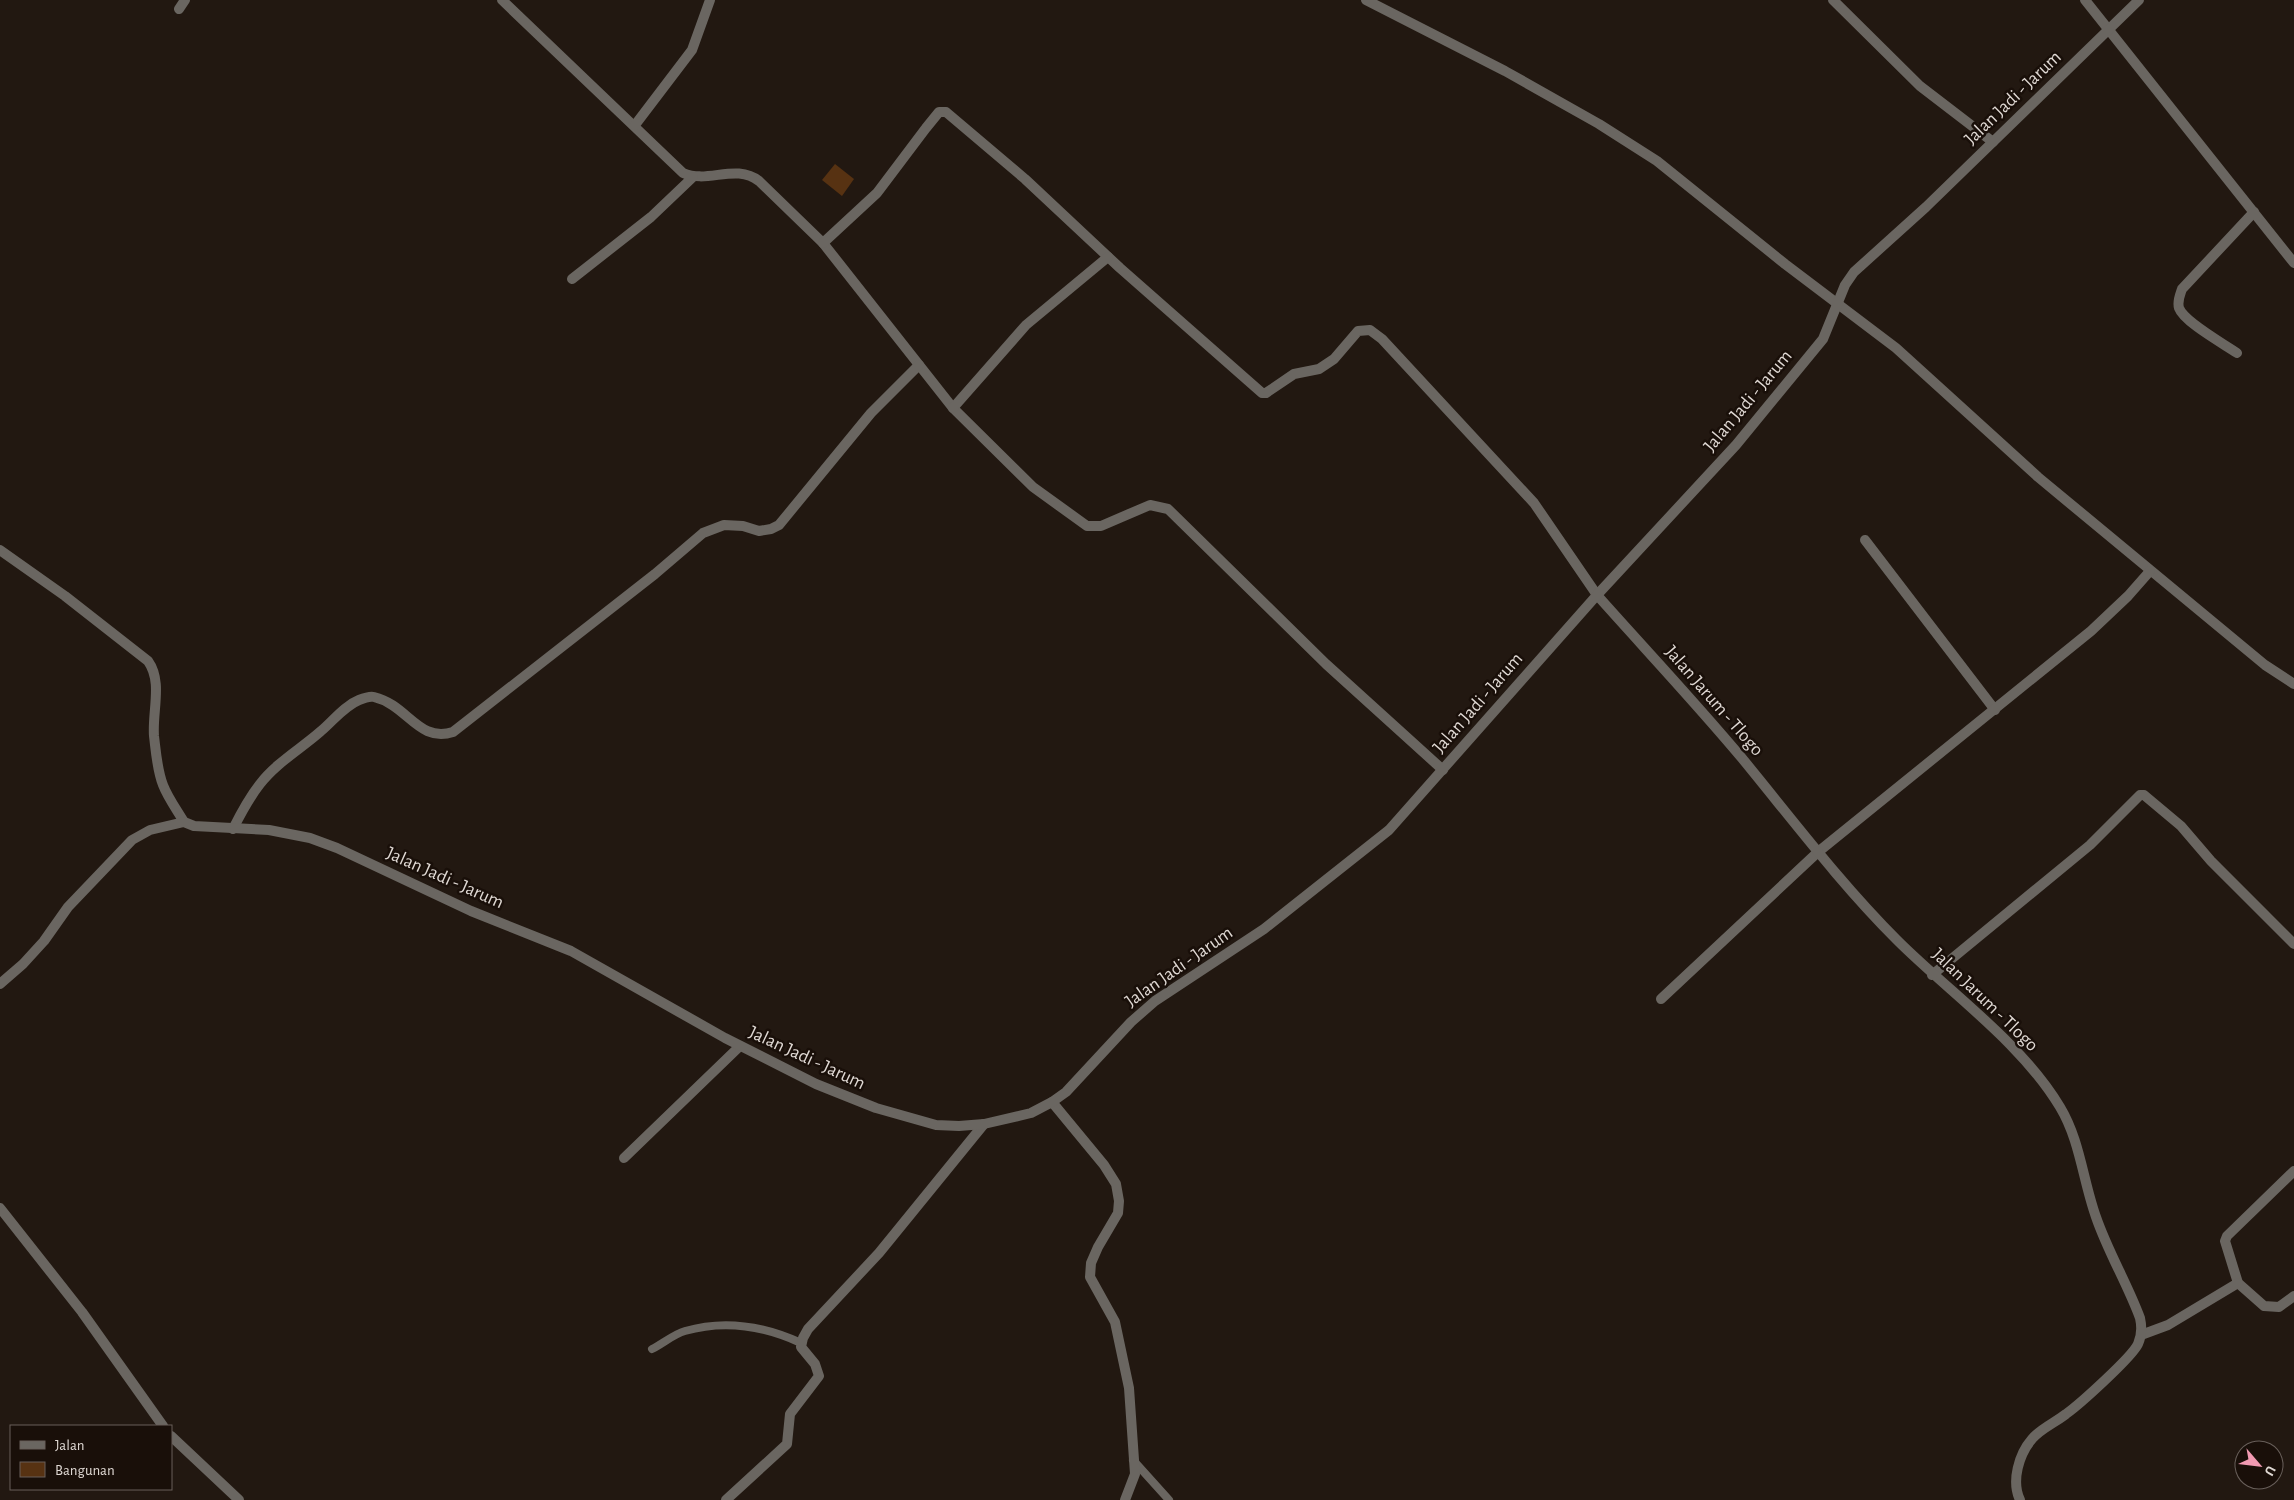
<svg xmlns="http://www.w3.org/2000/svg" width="2294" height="1500" viewBox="0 0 2294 1500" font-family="'Alegreya Sans',sans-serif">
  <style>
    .building { fill: #573212 }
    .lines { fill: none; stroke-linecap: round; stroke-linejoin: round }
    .service { stroke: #6a6661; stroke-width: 8 }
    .minor { stroke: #6a6661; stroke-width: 10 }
    .tertiary { stroke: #6a6661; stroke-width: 10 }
    .labels { text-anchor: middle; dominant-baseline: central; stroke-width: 5; stroke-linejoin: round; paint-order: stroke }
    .street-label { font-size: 19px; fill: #dfd8d3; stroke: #190f09 }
  </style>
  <rect width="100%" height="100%" fill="#221811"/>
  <path class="building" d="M 835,164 L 854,179 L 842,196 L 822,180 Z"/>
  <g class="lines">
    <g class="service">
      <path d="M 652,1349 C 662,1344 674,1334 685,1331 C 726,1319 764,1326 801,1343"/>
      <path d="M 1133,1460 L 1169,1500"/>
    </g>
    <g class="minor">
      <path d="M 502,0 L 683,173 C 708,184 736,163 759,181 L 823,243 L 953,408 L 1033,487 L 1087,526 L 1101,526 L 1150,505 L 1168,509 L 1326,664 L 1443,770"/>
      <path d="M 1366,0 L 1505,71 L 1599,124 L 1657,161 L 1785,264 L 1896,348 L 2038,477 L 2265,665 L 2294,684"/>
      <path d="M 1833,0 L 1920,86 L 1993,142"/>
      <path d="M 2085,0 L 2294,263"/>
      <path d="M 179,9 L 185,0"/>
      <path d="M 635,125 L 692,50 L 710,0"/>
      <path d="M 823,243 L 877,193 L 926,128 L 939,112 L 946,112 L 1025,179 L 1120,268 L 1262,393 L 1266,393 L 1294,374 L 1319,369 L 1334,359 L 1358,331 L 1370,330 L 1382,339 L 1534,503 L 1597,595"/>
      <path d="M 572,279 L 651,217 L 693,177"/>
      <path d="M 2237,353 C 2224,344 2184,322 2179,308 C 2177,301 2180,295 2182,289 L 2254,212"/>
      <path d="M 953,408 L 1026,325 L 1108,257"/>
      <path d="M 1865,540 L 1995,710"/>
      <path d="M 0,550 L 65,596 L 148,661 C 163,682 152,711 154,736 C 156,752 157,770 163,785 C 168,798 177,810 184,822"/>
      <path d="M 233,829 C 241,813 249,798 260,784 C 276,763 302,748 321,731 C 333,721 344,706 359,700 C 364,698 370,696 374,697 C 408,705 418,743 453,732 L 655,574 L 703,533 L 724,525 L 743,526 L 759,531 L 771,529 L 779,525 L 871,413 L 919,365"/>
      <path d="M 1932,975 L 2090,845 L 2140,795 L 2144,795 L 2181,826 L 2211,861 L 2294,944"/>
      <path d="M 1661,999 L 1818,852 L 2091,631 L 2128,596 L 2150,571"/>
      <path d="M 1052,1102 L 1104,1165 L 1116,1184 L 1119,1201 L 1118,1213 L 1098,1247 L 1091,1263 L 1090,1277 L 1115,1322 L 1129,1388 L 1135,1474 L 1125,1500"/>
      <path d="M 624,1158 L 740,1046"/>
      <path d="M 2294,1171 L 2227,1236 L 2225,1241 L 2238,1283 L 2264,1306 L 2279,1307 L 2294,1296"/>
      <path d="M 0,1208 L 82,1312 L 163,1426"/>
      <path d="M 2141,1335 L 2168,1325 L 2238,1283"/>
      <path d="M 171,1436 L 239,1500"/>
      <path d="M 726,1500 L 787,1444 L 790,1414 L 819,1376 L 815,1364 L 801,1347 L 803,1338 L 808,1329 L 879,1253 L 984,1124"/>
    </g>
    <g class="tertiary">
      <path d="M 1597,595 C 1645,649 1695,702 1741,757 C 1792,819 1840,883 1897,940 C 1950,993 2021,1042 2060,1107 C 2080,1140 2083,1181 2096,1217 C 2108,1252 2127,1283 2140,1318 C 2142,1327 2142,1335 2138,1344 C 2132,1357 2080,1404 2066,1414 C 2056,1422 2040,1429 2032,1439 C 2019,1454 2011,1481 2020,1500"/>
      <path d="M 0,984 L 23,964 L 44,941 L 68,907 L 132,840 L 150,830 L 184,822 L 194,826 L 269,830 L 310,838 L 337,848 L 471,911 L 571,951 L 725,1038 L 816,1084 L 876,1108 L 936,1125 L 959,1126 L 984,1124 L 1031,1113 L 1052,1102 L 1066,1092 L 1131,1022 L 1155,1001 L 1264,929 L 1389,830 L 1597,595 L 1736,445 L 1823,339 L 1845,285 L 1854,272 L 1926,207 L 2139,0"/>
    </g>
  </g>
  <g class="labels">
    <g class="street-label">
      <text transform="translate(2013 98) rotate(-44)">Jalan Jadi - Jarum</text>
      <text transform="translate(1748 401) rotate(-50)">Jalan Jadi - Jarum</text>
      <text transform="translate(1714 701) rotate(49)">Jalan Jarum - Tlogo</text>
      <text transform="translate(1478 703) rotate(-49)">Jalan Jadi - Jarum</text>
      <text transform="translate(445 878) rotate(24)">Jalan Jadi - Jarum</text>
      <text transform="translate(1179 967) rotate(-35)">Jalan Jadi - Jarum</text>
      <text transform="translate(1985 1000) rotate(44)">Jalan Jarum - Tlogo</text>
      <text transform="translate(807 1058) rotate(25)">Jalan Jadi - Jarum</text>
    </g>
  </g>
  <rect x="10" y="1425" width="162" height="65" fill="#190f09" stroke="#685f5a"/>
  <rect x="20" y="1441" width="25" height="8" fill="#6a6661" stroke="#685f5a"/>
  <text x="55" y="1450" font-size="15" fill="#dfd8d3">Jalan</text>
  <rect x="20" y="1462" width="25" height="15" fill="#573212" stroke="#685f5a"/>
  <text x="55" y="1475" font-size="15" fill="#dfd8d3">Bangunan</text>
  <g transform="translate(2259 1465) rotate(118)"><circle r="24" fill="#190f09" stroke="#685f5a"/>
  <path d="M0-4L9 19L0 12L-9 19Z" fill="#f19ab2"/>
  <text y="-8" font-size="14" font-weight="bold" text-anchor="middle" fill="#dfd8d3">U</text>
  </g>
</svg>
